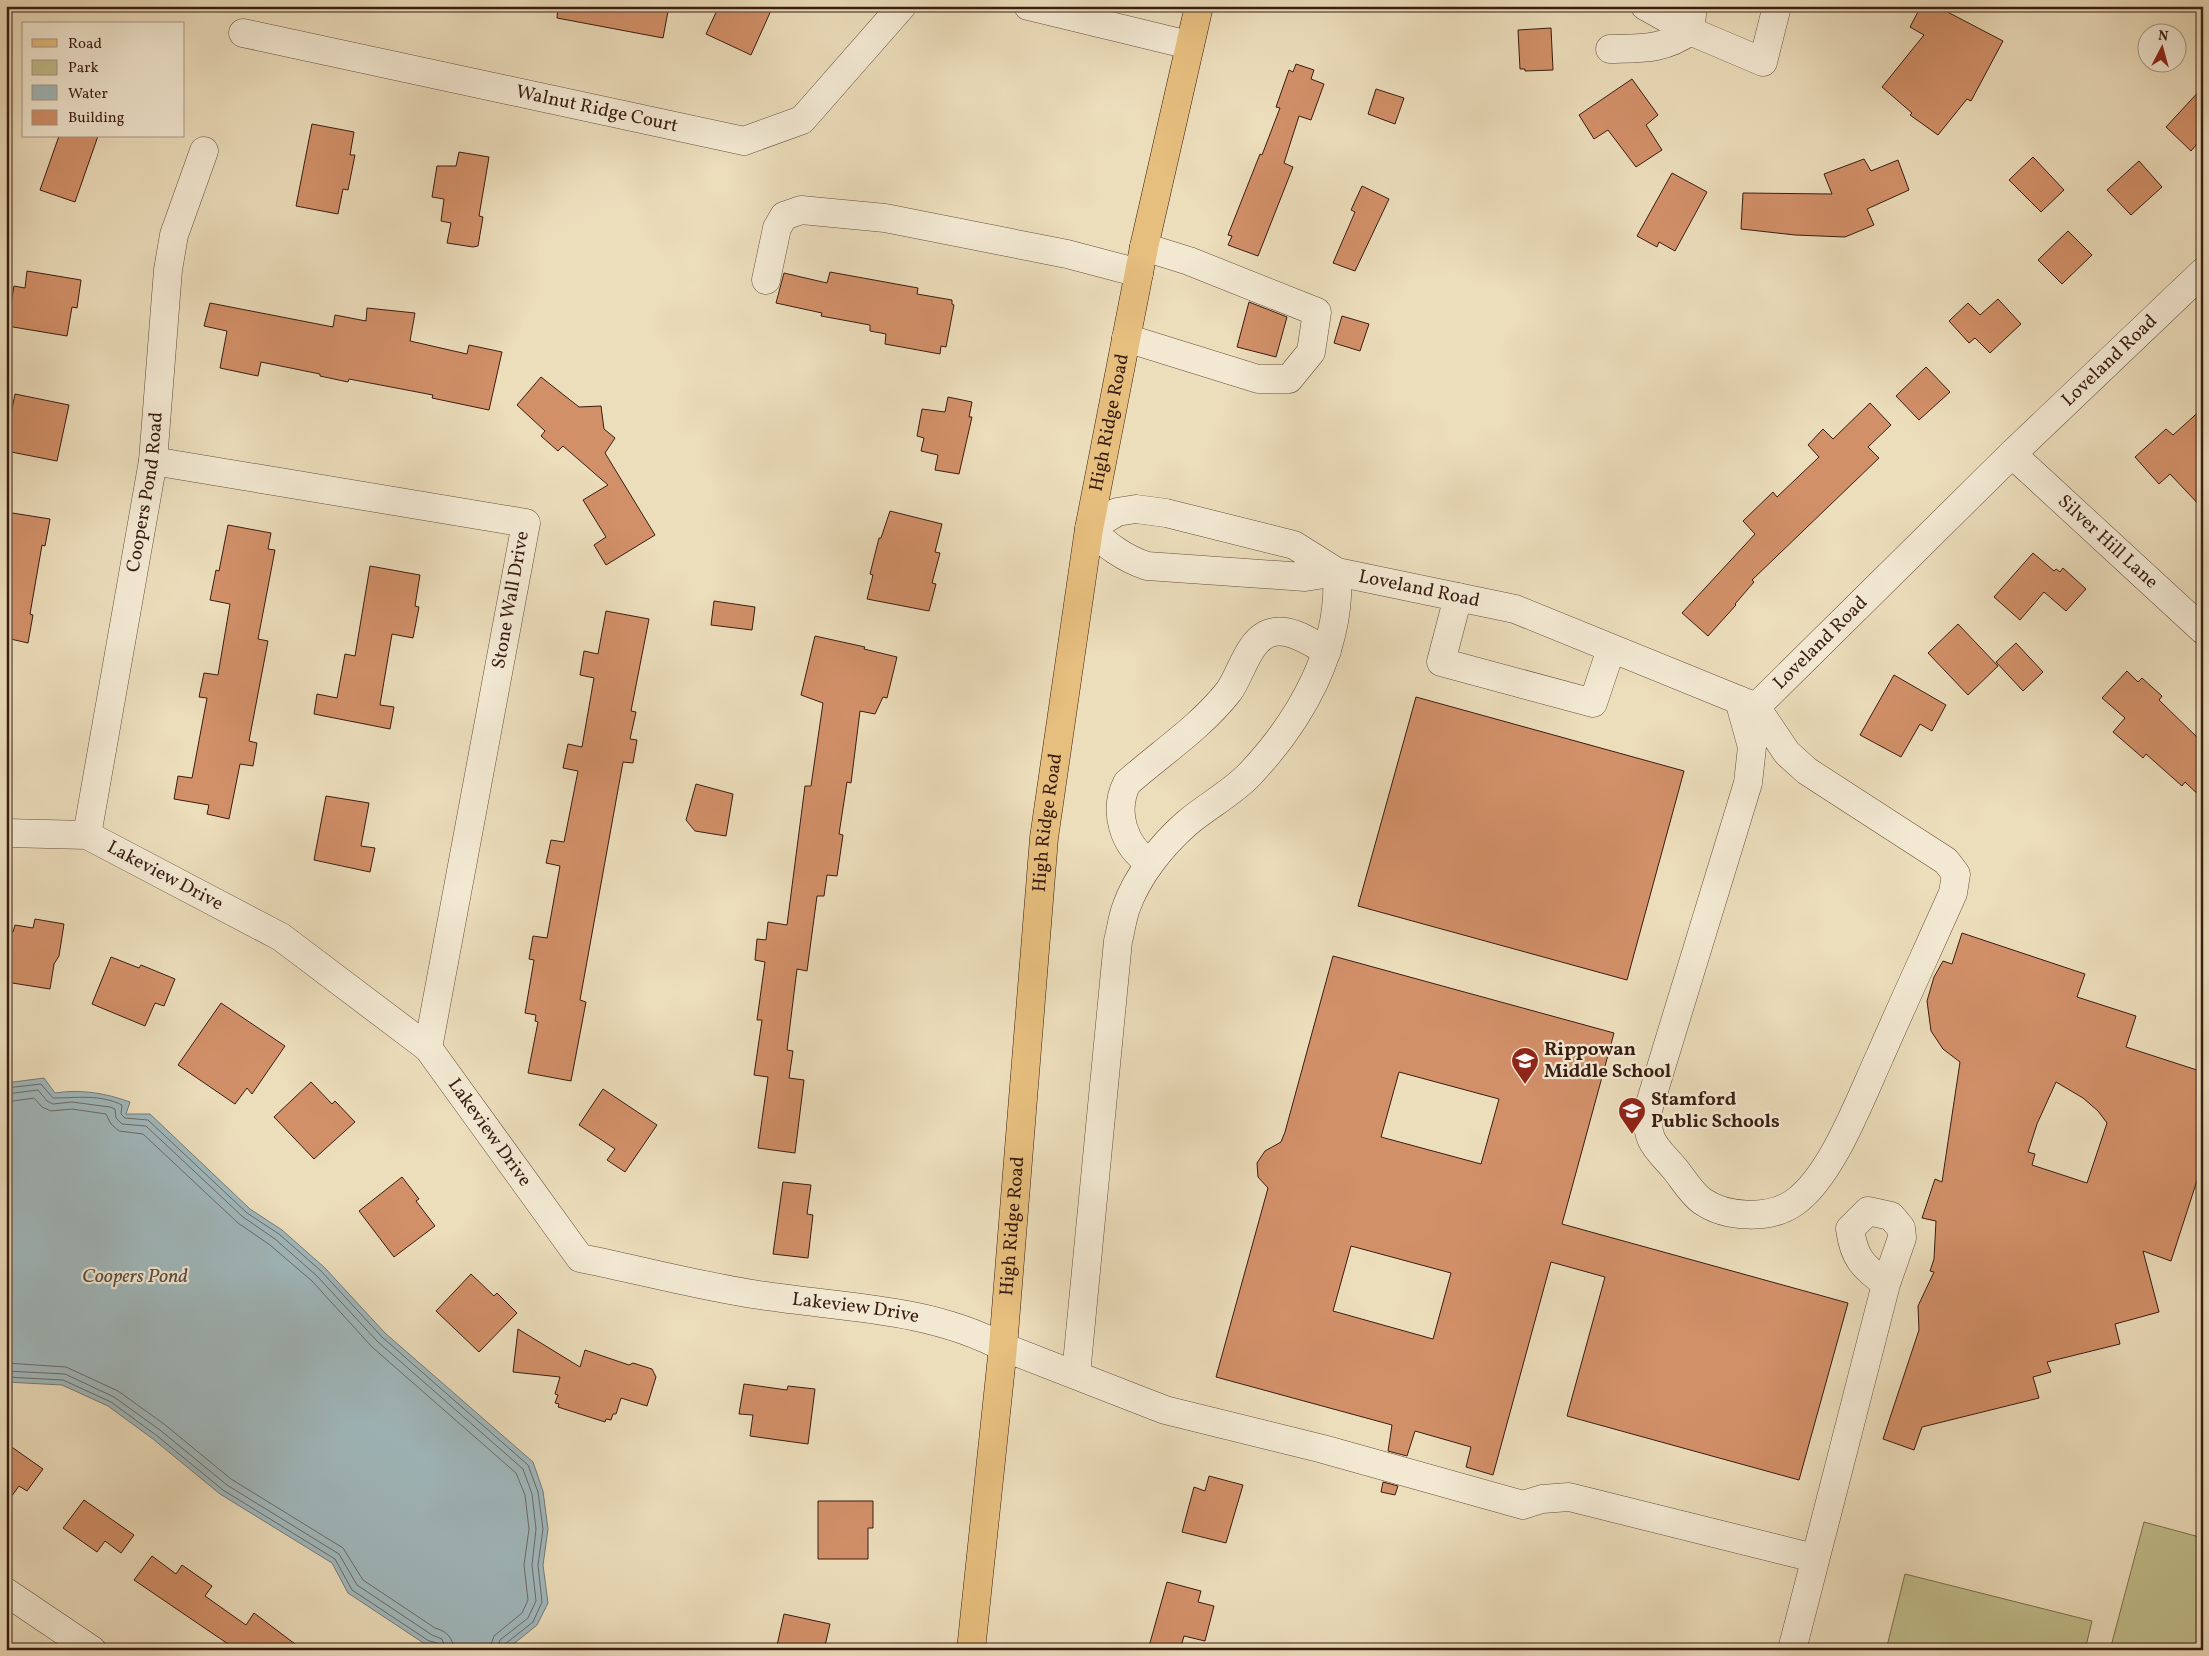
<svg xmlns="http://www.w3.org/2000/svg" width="2209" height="1656" viewBox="0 0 2209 1656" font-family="Vollkorn,serif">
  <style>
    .green { fill: #c0be8b; stroke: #7c6e4e }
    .water { fill: #a0b8bc; stroke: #777a78 }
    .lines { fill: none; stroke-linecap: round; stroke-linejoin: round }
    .shore { stroke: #6c6a67; stroke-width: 1 }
    .building { fill: #d29069; stroke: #391d12; fill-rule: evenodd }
    .minor-casing { stroke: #664d3c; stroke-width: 29 }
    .major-casing { stroke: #391d12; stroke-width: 29 }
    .minor { stroke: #f3e9d3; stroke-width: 28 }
    .major { stroke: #e6be7e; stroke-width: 28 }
    .labels { text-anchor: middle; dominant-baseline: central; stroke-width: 4.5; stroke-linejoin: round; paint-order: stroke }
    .street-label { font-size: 19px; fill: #391d12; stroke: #f3e9d3 }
    .poi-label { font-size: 19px; font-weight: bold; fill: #391d12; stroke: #f3e9d3; text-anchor: start }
    .water-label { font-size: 20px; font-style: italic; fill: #584c45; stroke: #f3e9d3 }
  </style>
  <rect width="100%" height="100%" fill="#ecddbb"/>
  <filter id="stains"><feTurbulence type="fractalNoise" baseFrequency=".004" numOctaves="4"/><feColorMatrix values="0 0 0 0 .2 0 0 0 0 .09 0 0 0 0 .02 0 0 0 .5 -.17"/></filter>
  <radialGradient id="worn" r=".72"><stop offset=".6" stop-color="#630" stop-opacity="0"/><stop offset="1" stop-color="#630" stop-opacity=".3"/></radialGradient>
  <g class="green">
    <path d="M 2144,1522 L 2203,1538 L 2203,1650 L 2110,1650 Z"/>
    <path d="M 1905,1574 L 2092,1621 L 2085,1650 L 1886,1650 Z"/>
  </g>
  <path class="water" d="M 44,1078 L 55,1093 C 81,1089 105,1093 130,1102 L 126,1114 L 150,1114 L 250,1209 L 282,1230 L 325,1268 L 385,1333 L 533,1462 L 543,1491 L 548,1529 L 543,1565 L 548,1603 L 537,1625 L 506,1650 L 445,1650 L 428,1646 L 348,1593 L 332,1563 L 220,1494 L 153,1439 L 108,1406 L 62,1385 L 6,1382 L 6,1083 Z"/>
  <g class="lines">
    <g class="shore">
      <path d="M 6,1088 L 41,1084 L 53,1098 C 77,1098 100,1094 122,1105 L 121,1114 L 125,1118 L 148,1120 L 247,1213 L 279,1234 L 321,1271 L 382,1337 L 528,1465 L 538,1492 L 543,1529 L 538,1565 L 542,1602 L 533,1622 L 505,1644 L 503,1650"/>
      <path d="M 6,1094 L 38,1090 L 47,1101 L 53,1104 L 72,1102 L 110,1107 L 115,1109 L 116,1118 L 122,1124 L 146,1126 L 243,1217 L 275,1239 L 317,1276 L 377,1341 L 523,1469 L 532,1494 L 536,1529 L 532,1565 L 536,1601 L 528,1618 L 500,1640 L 497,1650"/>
      <path d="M 6,1102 L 34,1098 L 42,1107 L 51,1111 L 72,1109 L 106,1114 L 111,1124 L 119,1131 L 143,1134 L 238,1223 L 270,1245 L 312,1281 L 372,1347 L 516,1473 L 525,1495 L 529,1529 L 524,1565 L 528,1600 L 522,1613 L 494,1636 L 489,1650"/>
      <path d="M 6,1363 L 66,1367 L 118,1391 L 164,1424 L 231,1479 L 343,1548 L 363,1580 L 435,1628 C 446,1631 453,1637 454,1650"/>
      <path d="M 6,1371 L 65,1374 L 114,1397 L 160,1430 L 227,1485 L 339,1554 L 357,1585 L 432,1635 L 442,1639 L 446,1650"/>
      <path d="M 6,1377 L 63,1380 L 111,1402 L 156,1435 L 223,1490 L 335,1559 L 352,1590 L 429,1641 L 437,1643 L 440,1650"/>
    </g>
  </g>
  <g class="building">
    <path d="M 558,6 L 669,6 L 663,38 L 557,18 Z"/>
    <path d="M 719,6 L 773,6 L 751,55 L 706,34 Z"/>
    <path d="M 1921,6 L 1936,6 L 2003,41 L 1971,101 L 1967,99 L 1938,135 L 1910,115 L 1912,113 L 1882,87 L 1924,35 L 1910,27 Z"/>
    <path d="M 1551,28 L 1553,70 L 1525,71 L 1525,69 L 1520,69 L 1518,30 Z"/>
    <path d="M 1296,64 L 1314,70 L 1311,79 L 1324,84 L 1311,120 L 1299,116 L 1284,163 L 1293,167 L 1258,256 L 1228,245 L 1232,236 L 1228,235 L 1260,154 L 1262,155 L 1280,108 L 1276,107 L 1289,70 L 1293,72 Z"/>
    <path d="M 1632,79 L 1658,115 L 1646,125 L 1662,150 L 1636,167 L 1608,130 L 1594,139 L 1579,115 Z"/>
    <path d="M 2203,87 L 2203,137 L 2191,151 L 2166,127 Z"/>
    <path d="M 1376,89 L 1404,98 L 1395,124 L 1368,114 Z"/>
    <path d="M 312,124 L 354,132 L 350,155 L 355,155 L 348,190 L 343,189 L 338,214 L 296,206 Z"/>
    <path d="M 59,136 L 98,136 L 75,202 L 40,190 Z"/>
    <path d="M 459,152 L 489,157 L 479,216 L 483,217 L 478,246 L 473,247 L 447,243 L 451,223 L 441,221 L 444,199 L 432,197 L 437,166 L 456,166 Z"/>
    <path d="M 2033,157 L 2064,190 L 2041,212 L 2009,180 Z"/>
    <path d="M 1864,159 L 1871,171 L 1898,160 L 1909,190 L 1867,209 L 1874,225 L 1845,237 L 1795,235 L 1741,229 L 1743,193 L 1832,194 L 1824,174 Z"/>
    <path d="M 2139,161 L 2162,187 L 2131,215 L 2107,190 Z"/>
    <path d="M 1672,173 L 1707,192 L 1675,251 L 1659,242 L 1657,247 L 1637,236 Z"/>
    <path d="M 1362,186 L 1389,199 L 1355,271 L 1333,263 L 1355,212 L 1351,210 Z"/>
    <path d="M 2068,231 L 2092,255 L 2062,284 L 2038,260 Z"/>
    <path d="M 27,271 L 81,280 L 77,308 L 72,307 L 67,336 L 7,326 L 14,286 L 25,288 Z"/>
    <path d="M 830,272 L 918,288 L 917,294 L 952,300 L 952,304 L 954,305 L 946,347 L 941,346 L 940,354 L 885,344 L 886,334 L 870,331 L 870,325 L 821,316 L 822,313 L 776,303 L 784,273 L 827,283 Z"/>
    <path d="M 1998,299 L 2021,324 L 1990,353 L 1975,338 L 1969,343 L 1949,321 L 1968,303 L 1980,315 Z"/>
    <path d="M 1249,302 L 1287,317 L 1276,357 L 1237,347 Z"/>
    <path d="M 210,303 L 333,327 L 335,315 L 366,321 L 367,308 L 415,313 L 410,341 L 467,354 L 469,345 L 502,352 L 489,410 L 432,398 L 433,395 L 349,379 L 348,382 L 320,376 L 320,374 L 261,362 L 258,376 L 220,368 L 227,331 L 204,326 Z"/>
    <path d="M 1342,316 L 1369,324 L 1360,351 L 1334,343 Z"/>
    <path d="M 1926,367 L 1950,392 L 1919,420 L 1896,396 Z"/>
    <path d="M 541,377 L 579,407 L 601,406 L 604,429 L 615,438 L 605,453 L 655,535 L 606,565 L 594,545 L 606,537 L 583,500 L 608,485 L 563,446 L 558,451 L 541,436 L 545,431 L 517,405 Z"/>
    <path d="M 15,394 L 69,405 L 57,461 L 6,451 L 6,438 Z"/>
    <path d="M 948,397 L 972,402 L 969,417 L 972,417 L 959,474 L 935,470 L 938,455 L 921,451 L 924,438 L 917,436 L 922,409 L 945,412 Z"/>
    <path d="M 1870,403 L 1891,425 L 1868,447 L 1879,458 L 1752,580 L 1754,582 L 1735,604 L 1736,605 L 1708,636 L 1682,613 L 1755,534 L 1743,521 L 1773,492 L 1777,497 L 1819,457 L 1808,445 L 1823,429 L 1833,439 Z"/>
    <path d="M 2203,408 L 2203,509 L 2170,474 L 2159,484 L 2135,457 L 2166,429 L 2173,435 Z"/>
    <path d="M 890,511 L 942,524 L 935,552 L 940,553 L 932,583 L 936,584 L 929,611 L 867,599 L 873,575 L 870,574 L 879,538 L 881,538 Z"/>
    <path d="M 6,512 L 50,519 L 45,546 L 42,545 L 30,614 L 33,615 L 28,643 L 6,638 Z"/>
    <path d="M 228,525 L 271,533 L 268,549 L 275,550 L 258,639 L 268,641 L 249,741 L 257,743 L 253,766 L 240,764 L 229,819 L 207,814 L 209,805 L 174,799 L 178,776 L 192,778 L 207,698 L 199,697 L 204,673 L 218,675 L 230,604 L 210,600 L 216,570 L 219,571 Z"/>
    <path d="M 2033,553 L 2054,571 L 2056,569 L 2060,572 L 2063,568 L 2086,589 L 2066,611 L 2044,592 L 2020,620 L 1994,597 Z"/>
    <path d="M 370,566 L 420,575 L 415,606 L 419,607 L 413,638 L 392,634 L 380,705 L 394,707 L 390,729 L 314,714 L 317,694 L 337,698 L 345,654 L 355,656 Z"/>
    <path d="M 714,601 L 755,607 L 752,630 L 711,625 Z"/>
    <path d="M 606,611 L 649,619 L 631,711 L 636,712 L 630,739 L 637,740 L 633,763 L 623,762 L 580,1000 L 586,1002 L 571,1081 L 528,1073 L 538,1022 L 535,1021 L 536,1015 L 525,1013 L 534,960 L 529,959 L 533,936 L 547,938 L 560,866 L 546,863 L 551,840 L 564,842 L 578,771 L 563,768 L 568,744 L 582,747 L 594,678 L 580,675 L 584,651 L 598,654 Z"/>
    <path d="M 1958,624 L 1998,666 L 1968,695 L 1928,653 Z"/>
    <path d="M 815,636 L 865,647 L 864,649 L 897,657 L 887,698 L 883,697 L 875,714 L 860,711 L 851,783 L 847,782 L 839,834 L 843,835 L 837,876 L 827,875 L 824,896 L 817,896 L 807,971 L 797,969 L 787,1050 L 793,1051 L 789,1078 L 804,1080 L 795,1153 L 758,1148 L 768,1077 L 754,1075 L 762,1020 L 757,1020 L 765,962 L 755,960 L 757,939 L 766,940 L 768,922 L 787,925 L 805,786 L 811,786 L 823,703 L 801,695 Z"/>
    <path d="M 2016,643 L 2043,672 L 2023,691 L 1996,662 Z"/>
    <path d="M 2127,671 L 2138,682 L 2142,678 L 2162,696 L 2159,700 L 2203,743 L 2203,799 L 2185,782 L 2182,786 L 2146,754 L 2143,758 L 2113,732 L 2125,718 L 2102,698 Z"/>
    <path d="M 1894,675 L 1946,705 L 1932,731 L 1920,724 L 1901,757 L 1860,735 Z"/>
    <path d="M 1416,697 L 1684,771 L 1627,980 L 1358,906 Z"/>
    <path d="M 696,784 L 733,794 L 726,836 L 695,831 L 686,820 Z"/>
    <path d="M 326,796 L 369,803 L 361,846 L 375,848 L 370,872 L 314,860 Z"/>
    <path d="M 35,919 L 64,924 L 59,956 L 54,964 L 50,989 L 6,982 L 6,931 L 13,932 L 15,925 L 33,928 Z"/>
    <path d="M 1962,933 L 2085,974 L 2077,997 L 2136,1016 L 2126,1047 L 2203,1072 L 2203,1162 L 2171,1261 L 2143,1251 L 2159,1312 L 2115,1324 L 2120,1344 L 2047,1362 L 2051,1372 L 2033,1377 L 2039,1398 L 1922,1427 L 1914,1450 L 1883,1439 L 1919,1330 L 1918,1306 L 1934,1272 L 1930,1271 L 1934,1259 L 1936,1221 L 1922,1218 L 1935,1179 L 1942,1182 L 1960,1062 L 1943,1049 L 1931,1031 L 1927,1001 L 1934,977 L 1943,961 L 1952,964 ZM 2056,1082 L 2083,1098 L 2098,1111 L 2107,1123 L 2087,1183 L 2032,1165 L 2035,1154 L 2028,1152 L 2037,1124 Z"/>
    <path d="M 1333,956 L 1614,1033 L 1562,1224 L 1848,1303 L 1799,1480 L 1567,1416 L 1605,1277 L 1551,1262 L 1493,1475 L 1466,1467 L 1471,1447 L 1415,1431 L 1407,1456 L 1388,1451 L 1392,1425 L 1216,1377 L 1268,1188 L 1258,1177 L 1257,1163 L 1265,1151 L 1281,1142 L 1285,1132 ZM 1399,1072 L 1499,1099 L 1481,1164 L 1381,1137 ZM 1351,1246 L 1451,1273 L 1433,1339 L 1333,1311 Z"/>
    <path d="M 111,957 L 139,968 L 141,965 L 175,979 L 164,1006 L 155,1003 L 145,1026 L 92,1004 Z"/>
    <path d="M 221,1003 L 285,1046 L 252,1094 L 247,1088 L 235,1104 L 178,1065 Z"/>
    <path d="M 311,1082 L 332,1104 L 335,1101 L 355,1122 L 314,1159 L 274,1117 Z"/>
    <path d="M 603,1089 L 657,1125 L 625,1172 L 607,1160 L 615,1149 L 579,1125 Z"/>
    <path d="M 402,1177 L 419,1199 L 416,1201 L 435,1226 L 394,1257 L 359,1211 Z"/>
    <path d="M 783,1182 L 811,1185 L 807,1214 L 813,1215 L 808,1258 L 773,1254 Z"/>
    <path d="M 471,1274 L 494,1296 L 497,1293 L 517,1313 L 479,1352 L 436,1311 Z"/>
    <path d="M 518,1329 L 580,1367 L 585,1350 L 629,1365 L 633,1363 L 652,1369 L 656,1377 L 647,1406 L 621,1398 L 616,1414 L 613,1414 L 611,1420 L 606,1419 L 605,1422 L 558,1407 L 559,1404 L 555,1403 L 558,1395 L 555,1394 L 560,1377 L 513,1372 Z"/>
    <path d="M 744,1384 L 787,1390 L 788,1386 L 815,1389 L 808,1444 L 750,1436 L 753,1415 L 739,1414 Z"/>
    <path d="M 6,1443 L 43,1469 L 27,1491 L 19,1486 L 6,1504 Z"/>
    <path d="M 1209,1476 L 1243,1485 L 1226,1543 L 1182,1532 L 1194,1487 L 1205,1491 Z"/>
    <path d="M 1383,1482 L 1398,1486 L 1395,1495 L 1381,1492 Z"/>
    <path d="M 84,1500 L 134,1535 L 121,1553 L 105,1541 L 97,1552 L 63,1528 Z"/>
    <path d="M 818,1501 L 873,1501 L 873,1528 L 868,1528 L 868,1559 L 818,1559 Z"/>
    <path d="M 152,1556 L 176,1574 L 182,1565 L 212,1586 L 205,1596 L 246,1625 L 254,1613 L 303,1650 L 228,1650 L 231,1646 L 134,1580 Z"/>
    <path d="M 1167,1582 L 1201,1591 L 1198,1602 L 1214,1606 L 1205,1641 L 1184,1636 L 1180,1650 L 1148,1650 Z"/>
    <path d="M 784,1614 L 830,1624 L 824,1650 L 776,1650 Z"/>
  </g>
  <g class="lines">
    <defs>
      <g id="minor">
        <path d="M 1028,6 L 1189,45"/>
        <path d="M 1645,6 L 1690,31 L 1693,6"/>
        <path id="s1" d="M 243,33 L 744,141 L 802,120 L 902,6"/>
        <path d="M 1610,49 C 1641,48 1664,50 1690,31 L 1763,62 L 1777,6"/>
        <path d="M 766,280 L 777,228 L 784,216 L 801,210 L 885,218 L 1067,254 L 1139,273"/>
        <path d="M 1126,338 L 1258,379 L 1289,379 L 1311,352 L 1317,312 L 1189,261 L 1144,247"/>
        <path id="s2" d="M 2012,454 L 2203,630"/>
        <path d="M 153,461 L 526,523 L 428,1048"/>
        <path id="s3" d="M 1337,572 L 1305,577 L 1147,566 C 1123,558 1107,545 1089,529 L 1117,512 L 1136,509 L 1166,513 L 1294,545 L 1337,572 L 1515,609 L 1756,707 L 2012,454 L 2203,272"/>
        <path d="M 1458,597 L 1441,662 L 1593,703 L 1611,649"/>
        <path d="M 1739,700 L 1752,747 L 1748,783 L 1648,1110 C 1646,1142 1655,1146 1675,1169 C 1683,1179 1691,1193 1702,1201 C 1726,1218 1771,1220 1795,1202 C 1832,1176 1861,1097 1880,1056 C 1904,1001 1929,947 1953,893 L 1956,874 L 1946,861 L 1807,771 L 1787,753 L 1756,707"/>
        <path id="s4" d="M 6,833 L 87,835 L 281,937 L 428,1048 L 580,1258 C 640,1270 699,1286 759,1295 C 842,1308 927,1307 1003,1347 L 1165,1410 L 1323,1449 L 1523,1505 L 1542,1499 L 1569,1497 L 1814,1558"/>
        <path id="s5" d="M 87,835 L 153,461 L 168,270 L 174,235 L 204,151"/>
        <path d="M 1150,863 C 1123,846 1113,811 1127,783 C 1161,753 1201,727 1229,691 C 1242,673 1249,636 1274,632 C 1293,629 1311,643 1327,651"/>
        <path d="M 1076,1374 L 1118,941 C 1121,930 1122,919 1126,908 C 1137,876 1162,845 1187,823 C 1207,806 1232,793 1250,774 C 1301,720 1342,648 1337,572"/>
        <path d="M 6,1592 L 92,1650"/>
        <path d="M 1792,1650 L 1886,1284 L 1902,1238 L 1901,1228 L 1891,1216 L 1868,1211 L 1850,1229 C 1854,1259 1863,1266 1886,1284"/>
      </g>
      <g id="major">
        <path id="s6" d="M 971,1650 L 1003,1347 L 1044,838 L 1089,529 L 1144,247 L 1199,6"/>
      </g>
    </defs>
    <use href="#minor" class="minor-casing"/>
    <use href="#major" class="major-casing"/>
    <use href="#minor" class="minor"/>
    <use href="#major" class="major"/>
  </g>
  <defs>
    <symbol id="school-pin" viewBox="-11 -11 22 30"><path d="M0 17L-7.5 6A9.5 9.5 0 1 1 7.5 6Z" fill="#8f2418" stroke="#f3e9d3"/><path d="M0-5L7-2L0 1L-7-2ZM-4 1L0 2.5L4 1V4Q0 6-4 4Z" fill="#fff"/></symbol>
  </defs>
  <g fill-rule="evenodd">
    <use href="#school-pin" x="1509" y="1045" width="32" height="43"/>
    <use href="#school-pin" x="1616" y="1095" width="32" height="43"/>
  </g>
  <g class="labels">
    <g class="street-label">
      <text stroke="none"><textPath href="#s1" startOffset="362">Walnut Ridge Court</textPath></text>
      <text stroke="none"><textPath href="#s3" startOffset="1462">Loveland Road</textPath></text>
      <text stroke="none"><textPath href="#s6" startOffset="1236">High Ridge Road</textPath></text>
      <text stroke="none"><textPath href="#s5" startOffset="348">Coopers Pond Road</textPath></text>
      <text stroke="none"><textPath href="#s2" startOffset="130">Silver Hill Lane</textPath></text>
      <text stroke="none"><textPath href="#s3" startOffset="609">Loveland Road</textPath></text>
      <text transform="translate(511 600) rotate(-80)">Stone Wall Drive</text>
      <text stroke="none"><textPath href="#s3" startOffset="1058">Loveland Road</textPath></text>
      <text stroke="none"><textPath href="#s6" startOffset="831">High Ridge Road</textPath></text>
      <text stroke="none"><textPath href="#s4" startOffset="169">Lakeview Drive</textPath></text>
      <text stroke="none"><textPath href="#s4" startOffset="589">Lakeview Drive</textPath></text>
      <text stroke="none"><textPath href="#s6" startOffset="426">High Ridge Road</textPath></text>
      <text stroke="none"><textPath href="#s4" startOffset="1024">Lakeview Drive</textPath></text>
    </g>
    <g class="poi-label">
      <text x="1544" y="1050">Rippowan<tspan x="1544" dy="22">Middle School</tspan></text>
      <text x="1651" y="1100">Stamford<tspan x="1651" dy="22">Public Schools</tspan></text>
    </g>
    <g class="water-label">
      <text x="135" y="1277">Coopers Pond</text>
    </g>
  </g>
  <rect width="2209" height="1656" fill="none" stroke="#ecddbb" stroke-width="25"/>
  <rect x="8" y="8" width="2194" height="1641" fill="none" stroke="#391d12" stroke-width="2.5"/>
  <rect x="12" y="12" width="2184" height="1631" fill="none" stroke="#391d12"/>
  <rect x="22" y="22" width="162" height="115" fill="#f3e9d3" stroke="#a99786"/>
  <rect x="32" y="39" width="25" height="8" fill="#e6be7e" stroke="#a99786"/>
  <text x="68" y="48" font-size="15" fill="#391d12">Road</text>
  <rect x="32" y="60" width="25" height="15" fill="#c0be8b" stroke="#a99786"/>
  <text x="68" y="72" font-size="15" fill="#391d12">Park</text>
  <rect x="32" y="85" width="25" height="15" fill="#a0b8bc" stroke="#a99786"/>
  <text x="68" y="98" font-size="15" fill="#391d12">Water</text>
  <rect x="32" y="110" width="25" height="15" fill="#d29069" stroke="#a99786"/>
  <text x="68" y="122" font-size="15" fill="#391d12">Building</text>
  <g transform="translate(2162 48) rotate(6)"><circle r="24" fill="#f3e9d3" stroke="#a99786"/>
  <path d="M0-4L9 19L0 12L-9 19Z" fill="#8f2418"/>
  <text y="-8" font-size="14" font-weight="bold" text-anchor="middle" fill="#391d12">N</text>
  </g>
  <rect width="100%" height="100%" filter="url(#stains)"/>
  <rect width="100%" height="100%" fill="url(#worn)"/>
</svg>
